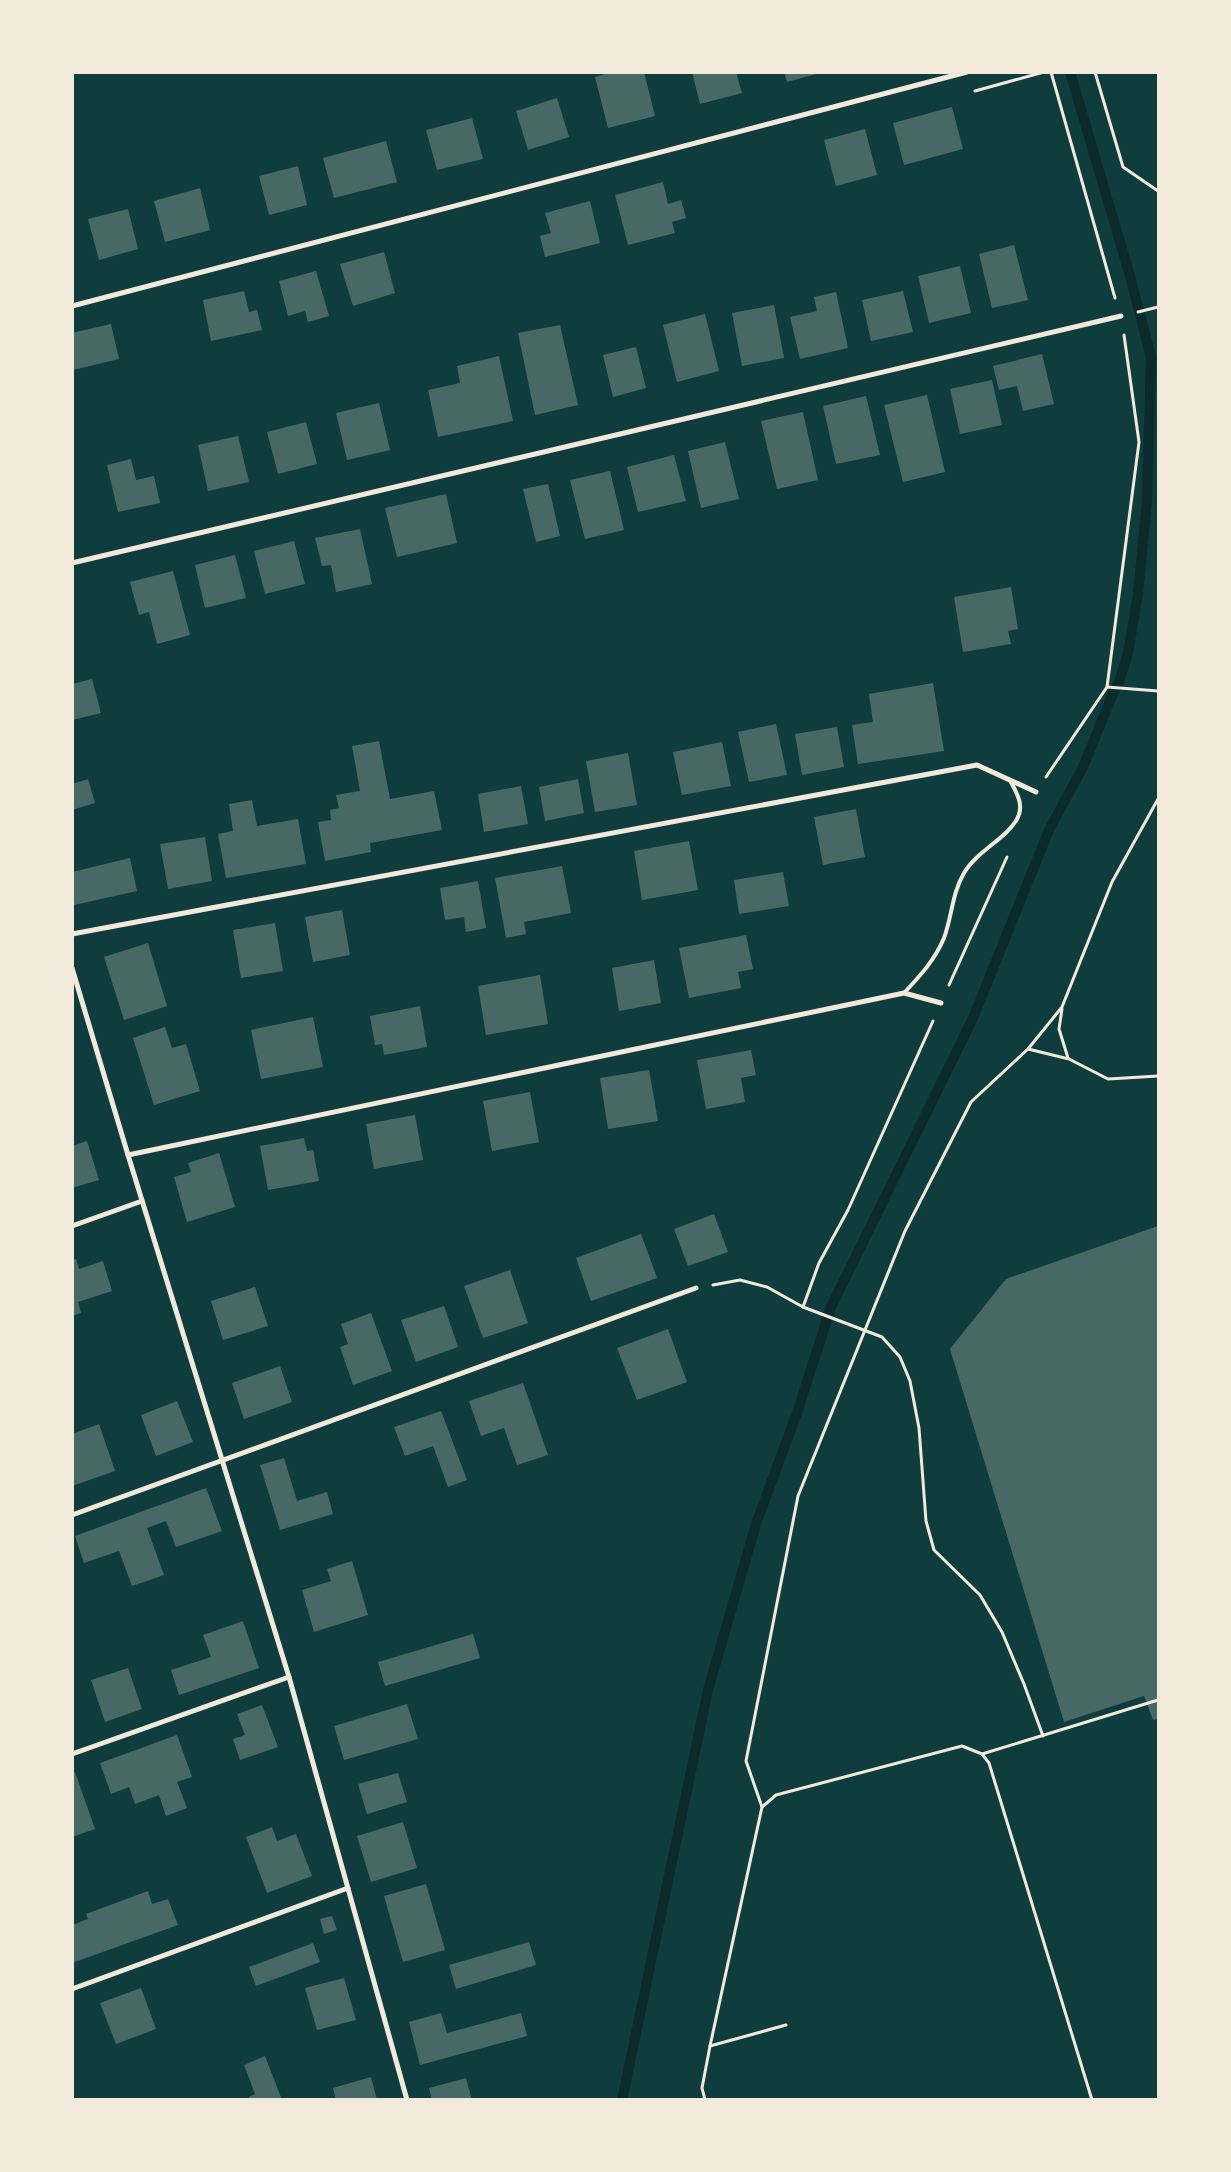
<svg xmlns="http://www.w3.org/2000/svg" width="1231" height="2172" viewBox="0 0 1231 2172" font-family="Raleway,sans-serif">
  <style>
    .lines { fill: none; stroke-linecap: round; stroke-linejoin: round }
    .stream { stroke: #0a2a2b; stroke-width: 10 }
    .building { fill: #486865 }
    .path { stroke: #f1e9da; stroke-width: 3 }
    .service { stroke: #f1e9da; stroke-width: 4 }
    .minor { stroke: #f1e9da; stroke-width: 5 }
  </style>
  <rect width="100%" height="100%" fill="#0f3d3e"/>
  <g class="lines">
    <path class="stream" d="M 622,2100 L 708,1690 L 756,1524 L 797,1413 L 831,1307 L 973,1018 L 1049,830 L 1083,767 L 1112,696 L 1119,682 L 1128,653 L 1138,594 L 1147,501 L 1151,357 L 1130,276 L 1070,72"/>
  </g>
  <g class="building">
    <path d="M 612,72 L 644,72 L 655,116 L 608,128 L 595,77 Z"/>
    <path d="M 692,72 L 736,72 L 742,93 L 700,104 Z"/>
    <path d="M 784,72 L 820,72 L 820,73 L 787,82 Z"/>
    <path d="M 557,98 L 569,137 L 528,150 L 516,111 Z"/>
    <path d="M 952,107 L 963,149 L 904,165 L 893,123 Z"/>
    <path d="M 472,118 L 483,159 L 437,170 L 426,130 Z"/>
    <path d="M 865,129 L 877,175 L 836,186 L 824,140 Z"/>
    <path d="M 386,141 L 397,182 L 334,198 L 323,158 Z"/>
    <path d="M 298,166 L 307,205 L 269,215 L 259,176 Z"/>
    <path d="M 663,182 L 668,204 L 681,200 L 686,218 L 672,222 L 675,233 L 628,245 L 615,195 Z"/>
    <path d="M 200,188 L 210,230 L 165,242 L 154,201 Z"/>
    <path d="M 590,201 L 600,243 L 545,257 L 540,236 L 551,233 L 545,213 Z"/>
    <path d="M 128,209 L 138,249 L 99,260 L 88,219 Z"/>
    <path d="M 1014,245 L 1028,300 L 992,308 L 979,254 Z"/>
    <path d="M 384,252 L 395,293 L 353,306 L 340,264 Z"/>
    <path d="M 960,266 L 971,313 L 929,323 L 918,276 Z"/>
    <path d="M 316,271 L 329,316 L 308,322 L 305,311 L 288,316 L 279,281 Z"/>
    <path d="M 244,291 L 249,312 L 257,310 L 262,330 L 211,341 L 203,300 Z"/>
    <path d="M 903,291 L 913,332 L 871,341 L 862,300 Z"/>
    <path d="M 836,292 L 848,348 L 800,359 L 790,317 L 817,311 L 814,297 Z"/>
    <path d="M 774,305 L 784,358 L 742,366 L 732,313 Z"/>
    <path d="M 705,314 L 719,371 L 677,382 L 663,325 Z"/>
    <path d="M 111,324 L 119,359 L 73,370 L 72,333 Z"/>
    <path d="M 560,325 L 578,405 L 535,415 L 518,333 Z"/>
    <path d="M 636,347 L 646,388 L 613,397 L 603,355 Z"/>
    <path d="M 1042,354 L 1054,404 L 1023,411 L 1017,386 L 999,390 L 993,366 Z"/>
    <path d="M 499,356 L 513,421 L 438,437 L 428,390 L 460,383 L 457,366 Z"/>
    <path d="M 992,380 L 1002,425 L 960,434 L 950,389 Z"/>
    <path d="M 927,395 L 945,472 L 903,482 L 884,405 Z"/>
    <path d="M 866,396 L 880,455 L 836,464 L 823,406 Z"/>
    <path d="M 379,403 L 390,450 L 347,460 L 336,413 Z"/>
    <path d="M 803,412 L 818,480 L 777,489 L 761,421 Z"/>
    <path d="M 306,422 L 317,464 L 278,474 L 267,432 Z"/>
    <path d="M 238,436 L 249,482 L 208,491 L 198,445 Z"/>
    <path d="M 725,442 L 739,499 L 701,508 L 688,451 Z"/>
    <path d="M 674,455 L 686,501 L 638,512 L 627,467 Z"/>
    <path d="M 131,459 L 136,480 L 154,476 L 160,503 L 118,512 L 107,465 Z"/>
    <path d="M 610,471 L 624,530 L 585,539 L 570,480 Z"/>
    <path d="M 548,484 L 560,536 L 536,542 L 523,489 Z"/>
    <path d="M 446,494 L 457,543 L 397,557 L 385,508 Z"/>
    <path d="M 360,529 L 372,584 L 336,592 L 331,565 L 322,566 L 315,538 Z"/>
    <path d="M 294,541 L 305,584 L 265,594 L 254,551 Z"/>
    <path d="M 235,555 L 246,598 L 205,608 L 195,565 Z"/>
    <path d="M 173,571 L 190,635 L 157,644 L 149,612 L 139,615 L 130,582 Z"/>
    <path d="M 1011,587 L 1018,629 L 1008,631 L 1011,644 L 963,652 L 954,597 Z"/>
    <path d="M 92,679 L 101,713 L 72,720 L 72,684 Z"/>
    <path d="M 933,683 L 944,751 L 858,764 L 852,725 L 873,722 L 869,694 Z"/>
    <path d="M 776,724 L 787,775 L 749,782 L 738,732 Z"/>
    <path d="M 837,727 L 844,767 L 802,775 L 795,734 Z"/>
    <path d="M 379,741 L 390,799 L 434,791 L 442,830 L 370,843 L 371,852 L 325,861 L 318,822 L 331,820 L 330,810 L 339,808 L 336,795 L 360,791 L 352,746 Z"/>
    <path d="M 722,742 L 731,786 L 682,795 L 673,752 Z"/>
    <path d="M 628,753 L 637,805 L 595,812 L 586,761 Z"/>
    <path d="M 88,779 L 95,803 L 72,810 L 72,784 Z"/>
    <path d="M 578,779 L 584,813 L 545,821 L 539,787 Z"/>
    <path d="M 521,786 L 528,824 L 484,832 L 478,794 Z"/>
    <path d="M 252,800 L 257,826 L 298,819 L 306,864 L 226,878 L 218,834 L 233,831 L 229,804 Z"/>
    <path d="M 856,809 L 865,857 L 823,865 L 814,817 Z"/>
    <path d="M 205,837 L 212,881 L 168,889 L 160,844 Z"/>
    <path d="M 689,841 L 698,890 L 642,900 L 634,851 Z"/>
    <path d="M 130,858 L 137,891 L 74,905 L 72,872 Z"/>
    <path d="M 562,866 L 571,913 L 524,922 L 526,934 L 506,938 L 495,878 Z"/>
    <path d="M 783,872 L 789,906 L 739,914 L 734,880 Z"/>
    <path d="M 478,881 L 486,928 L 466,932 L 464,917 L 445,920 L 440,888 Z"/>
    <path d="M 342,910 L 350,955 L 313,962 L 305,917 Z"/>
    <path d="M 275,923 L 283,971 L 241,978 L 233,930 Z"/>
    <path d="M 746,935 L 753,969 L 738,972 L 741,988 L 689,998 L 679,948 Z"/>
    <path d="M 148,943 L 167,1006 L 124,1020 L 104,957 Z"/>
    <path d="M 654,960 L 661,1003 L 619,1011 L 612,968 Z"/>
    <path d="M 540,975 L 548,1024 L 486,1035 L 478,986 Z"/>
    <path d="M 420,1006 L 427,1047 L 384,1055 L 382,1044 L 375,1045 L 370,1016 Z"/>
    <path d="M 313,1017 L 323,1067 L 261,1079 L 251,1030 Z"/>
    <path d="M 165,1027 L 172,1048 L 186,1044 L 200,1091 L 154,1105 L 133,1038 Z"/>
    <path d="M 751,1050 L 756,1075 L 741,1078 L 745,1102 L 706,1109 L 697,1060 Z"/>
    <path d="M 649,1070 L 658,1121 L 608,1129 L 600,1078 Z"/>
    <path d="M 530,1092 L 539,1142 L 492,1151 L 483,1101 Z"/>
    <path d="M 415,1115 L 423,1160 L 374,1169 L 366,1124 Z"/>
    <path d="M 304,1138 L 307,1151 L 313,1150 L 319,1181 L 268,1190 L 260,1146 Z"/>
    <path d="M 87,1141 L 99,1180 L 72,1188 L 72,1146 Z"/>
    <path d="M 219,1153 L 235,1207 L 187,1222 L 174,1177 L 191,1172 L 188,1163 Z"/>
    <path d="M 714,1214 L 728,1252 L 688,1266 L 674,1229 Z"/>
    <path d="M 1158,1226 L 1158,1719 L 1153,1720 L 1144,1696 L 1064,1722 L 950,1349 L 1006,1279 Z"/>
    <path d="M 641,1234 L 657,1278 L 591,1301 L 576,1258 Z"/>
    <path d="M 76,1259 L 79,1269 L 103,1261 L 112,1291 L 78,1302 L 81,1313 L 72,1316 L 72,1260 Z"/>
    <path d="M 510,1270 L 528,1323 L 483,1338 L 464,1286 Z"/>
    <path d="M 255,1287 L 268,1326 L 223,1340 L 211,1301 Z"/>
    <path d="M 444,1306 L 458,1347 L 416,1362 L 401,1320 Z"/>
    <path d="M 371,1313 L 392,1371 L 353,1385 L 340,1347 L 348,1344 L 341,1324 Z"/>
    <path d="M 668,1329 L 687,1382 L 637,1400 L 617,1348 Z"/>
    <path d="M 280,1366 L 292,1402 L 244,1419 L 232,1383 Z"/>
    <path d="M 523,1383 L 548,1455 L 517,1465 L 504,1428 L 481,1436 L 469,1401 Z"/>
    <path d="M 177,1401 L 193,1442 L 156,1456 L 141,1415 Z"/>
    <path d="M 441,1411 L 467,1480 L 448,1487 L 433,1446 L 405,1456 L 394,1427 Z"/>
    <path d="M 99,1424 L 115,1471 L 72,1486 L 72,1434 Z"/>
    <path d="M 284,1458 L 297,1501 L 327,1492 L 333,1514 L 280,1530 L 260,1465 Z"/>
    <path d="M 206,1488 L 222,1531 L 176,1547 L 166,1521 L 147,1528 L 164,1575 L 132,1586 L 119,1551 L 84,1563 L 75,1536 Z"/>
    <path d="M 352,1561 L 368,1615 L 314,1632 L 302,1590 L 331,1581 L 327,1569 Z"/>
    <path d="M 243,1621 L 259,1668 L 179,1695 L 171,1670 L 211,1657 L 203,1635 Z"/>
    <path d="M 473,1634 L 480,1658 L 385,1686 L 378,1662 Z"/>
    <path d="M 128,1668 L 142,1709 L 105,1722 L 91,1680 Z"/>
    <path d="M 407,1704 L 418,1739 L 344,1760 L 334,1726 Z"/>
    <path d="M 262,1705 L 278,1747 L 240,1760 L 233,1739 L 245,1735 L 237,1714 Z"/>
    <path d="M 177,1735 L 192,1777 L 177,1782 L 187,1808 L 166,1816 L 159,1795 L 135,1804 L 129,1787 L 111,1794 L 100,1763 Z"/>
    <path d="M 75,1772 L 95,1829 L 72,1837 L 72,1773 Z"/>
    <path d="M 398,1773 L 407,1802 L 367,1814 L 358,1784 Z"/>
    <path d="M 403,1822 L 417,1868 L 371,1882 L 357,1836 Z"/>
    <path d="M 272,1827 L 277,1841 L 296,1834 L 312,1876 L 267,1893 L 246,1837 Z"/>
    <path d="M 426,1884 L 445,1950 L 403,1962 L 384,1896 Z"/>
    <path d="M 148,1891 L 152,1904 L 168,1899 L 178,1925 L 72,1963 L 72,1925 L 88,1919 L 86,1914 Z"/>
    <path d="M 332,1916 L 337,1930 L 324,1934 L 320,1919 Z"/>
    <path d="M 529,1942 L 536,1965 L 456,1989 L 449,1965 Z"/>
    <path d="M 313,1943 L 320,1962 L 256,1986 L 249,1967 Z"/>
    <path d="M 344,1978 L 356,2020 L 317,2030 L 305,1988 Z"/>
    <path d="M 141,1988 L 156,2029 L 116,2044 L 100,2003 Z"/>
    <path d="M 441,2013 L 447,2033 L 521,2013 L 527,2036 L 420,2065 L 409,2022 Z"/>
    <path d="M 265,2056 L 282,2100 L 249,2100 L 249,2097 L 255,2094 L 244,2065 Z"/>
    <path d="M 371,2077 L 377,2100 L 336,2100 L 333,2088 Z"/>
    <path d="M 466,2078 L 472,2100 L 432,2100 L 429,2088 Z"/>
  </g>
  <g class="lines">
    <g class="path">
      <path d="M 1051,72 L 1115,298"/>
      <path d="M 1095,72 L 1123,167 L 1158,191"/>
      <path d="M 975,91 L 1044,72"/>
      <path d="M 1138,312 L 1158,307"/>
      <path d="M 1107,687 L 1158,691"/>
      <path d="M 1046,777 L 1107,687 L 1139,442 L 1124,335"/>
      <path d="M 949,985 L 1007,857"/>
      <path d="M 1062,1009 L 1059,1029 L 1068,1058"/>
      <path d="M 1028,1049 L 1069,1059 L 1108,1079 L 1158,1076"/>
      <path d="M 713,1285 L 740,1280 L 767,1287 L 803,1307 L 882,1337 L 900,1357 L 910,1381 L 919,1428 L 926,1521 L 934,1550 L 980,1595 L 1002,1632 L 1024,1684 L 1043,1736"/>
      <path d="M 803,1307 L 819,1263 L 848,1210 L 933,1021"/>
      <path d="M 982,1754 L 989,1763 L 1092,2100"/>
      <path d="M 762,1807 L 746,1761 L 798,1496 L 905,1231 L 971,1102 L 1028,1049 L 1062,1007 L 1112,882 L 1158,799"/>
      <path d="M 710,2046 L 786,2025"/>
      <path d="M 705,2100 L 702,2088 L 710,2046 L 762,1807 L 776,1795 L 962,1746 L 982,1754 L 1158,1700"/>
    </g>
    <path class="service" d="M 904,993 C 919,977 935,960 944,938 C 952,917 952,893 964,873 C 977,851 1007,838 1017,819 C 1025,805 1016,792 1010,780"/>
    <g class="minor">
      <path d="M 72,306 L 967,72"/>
      <path d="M 72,563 L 1121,316"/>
      <path d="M 72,934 L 977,765 L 1036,792"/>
      <path d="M 72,968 L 128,1155 L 289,1677 L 407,2100"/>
      <path d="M 128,1155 L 904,993 L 941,1003"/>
      <path d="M 72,1226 L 142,1201"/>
      <path d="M 72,1515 L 696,1288"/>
      <path d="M 72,1754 L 289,1677"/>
      <path d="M 72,1989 L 348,1888"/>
    </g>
  </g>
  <rect width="1231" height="2172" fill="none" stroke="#f1e9da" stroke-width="148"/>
</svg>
